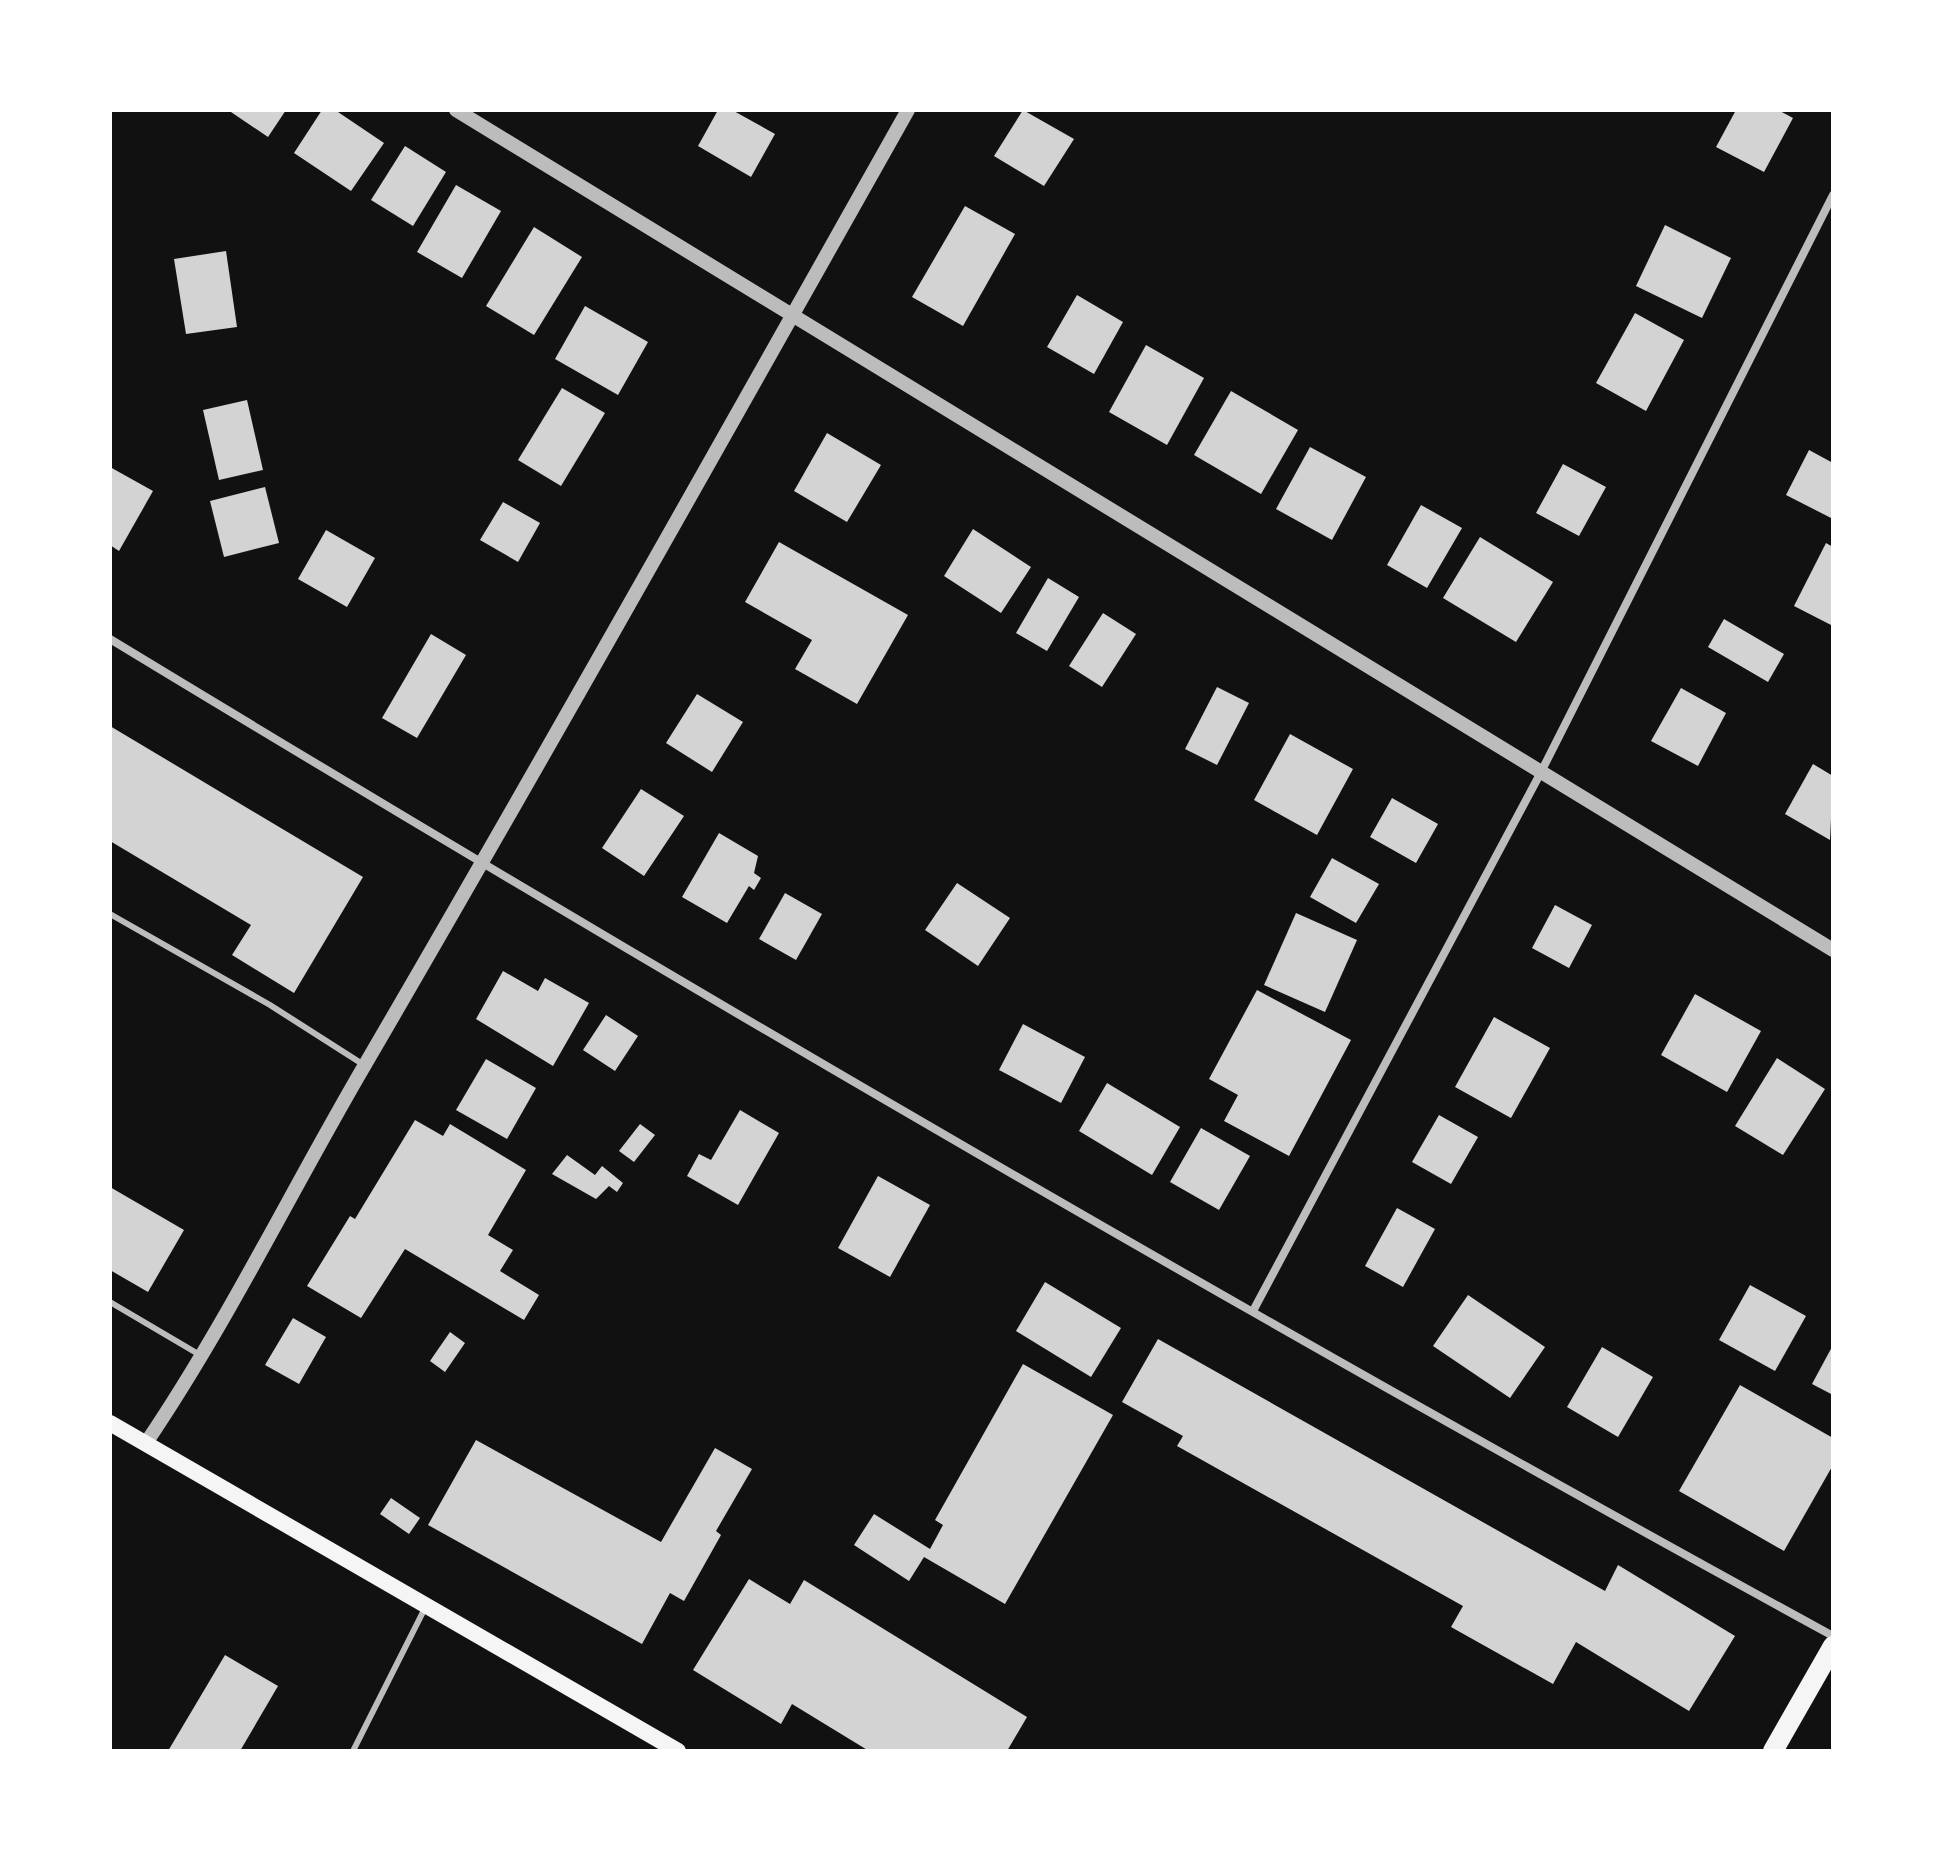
<svg xmlns="http://www.w3.org/2000/svg" width="1943" height="1861" viewBox="0 0 1943 1861" font-family="'Fira Sans Condensed',sans-serif">
  <style>
    .building { fill: #d3d3d3 }
    .lines { fill: none; stroke-linecap: round; stroke-linejoin: round }
    .service { stroke: #bcbcbc; stroke-width: 6 }
    .minor { stroke: #bcbcbc; stroke-width: 8 }
    .tertiary { stroke: #bcbcbc; stroke-width: 14 }
    .secondary { stroke: #f5f5f5; stroke-width: 16 }
    .primary { stroke: #f5f5f5; stroke-width: 20 }
  </style>
  <rect width="100%" height="100%" fill="#111"/>
  <g class="building">
    <path d="M 228,110 L 286,110 L 268,137 Z"/>
    <path d="M 322,110 L 335,110 L 384,143 L 351,191 L 294,153 Z"/>
    <path d="M 718,110 L 732,110 L 775,134 L 751,177 L 698,146 Z"/>
    <path d="M 1023,110 L 1074,139 L 1044,186 L 994,156 Z"/>
    <path d="M 1736,110 L 1778,110 L 1793,118 L 1764,172 L 1716,147 Z"/>
    <path d="M 405,146 L 446,172 L 413,226 L 371,200 Z"/>
    <path d="M 456,185 L 501,211 L 462,278 L 417,252 Z"/>
    <path d="M 965,206 L 1015,234 L 963,326 L 912,297 Z"/>
    <path d="M 1665,225 L 1731,258 L 1702,318 L 1636,286 Z"/>
    <path d="M 534,227 L 582,257 L 534,335 L 486,306 Z"/>
    <path d="M 226,251 L 237,327 L 186,334 L 174,259 Z"/>
    <path d="M 1077,295 L 1123,322 L 1094,374 L 1047,347 Z"/>
    <path d="M 585,306 L 648,342 L 618,395 L 555,359 Z"/>
    <path d="M 1635,313 L 1684,340 L 1646,411 L 1596,383 Z"/>
    <path d="M 1146,345 L 1204,378 L 1167,445 L 1109,412 Z"/>
    <path d="M 562,388 L 605,413 L 561,486 L 518,460 Z"/>
    <path d="M 1231,391 L 1298,430 L 1261,494 L 1194,455 Z"/>
    <path d="M 247,400 L 263,470 L 219,480 L 203,410 Z"/>
    <path d="M 827,433 L 881,465 L 847,522 L 794,491 Z"/>
    <path d="M 1310,447 L 1366,477 L 1332,540 L 1276,509 Z"/>
    <path d="M 1809,450 L 1833,463 L 1833,519 L 1786,495 Z"/>
    <path d="M 1563,464 L 1606,487 L 1579,536 L 1536,513 Z"/>
    <path d="M 110,467 L 153,491 L 119,551 L 110,545 Z"/>
    <path d="M 265,487 L 279,543 L 224,557 L 210,501 Z"/>
    <path d="M 503,502 L 540,523 L 518,562 L 480,540 Z"/>
    <path d="M 1421,505 L 1462,528 L 1427,588 L 1387,565 Z"/>
    <path d="M 973,529 L 1031,567 L 1001,613 L 944,576 Z"/>
    <path d="M 326,530 L 375,558 L 347,607 L 298,579 Z"/>
    <path d="M 1480,537 L 1553,582 L 1516,642 L 1443,598 Z"/>
    <path d="M 779,542 L 908,615 L 857,704 L 795,669 L 812,640 L 745,602 Z"/>
    <path d="M 1826,543 L 1833,547 L 1833,626 L 1794,606 Z"/>
    <path d="M 1048,578 L 1079,597 L 1047,651 L 1016,633 Z"/>
    <path d="M 1103,613 L 1136,634 L 1102,687 L 1069,666 Z"/>
    <path d="M 1724,619 L 1784,654 L 1768,682 L 1708,647 Z"/>
    <path d="M 431,634 L 466,655 L 417,738 L 382,718 Z"/>
    <path d="M 1217,687 L 1249,703 L 1217,765 L 1185,749 Z"/>
    <path d="M 1681,688 L 1726,713 L 1698,766 L 1651,741 Z"/>
    <path d="M 697,694 L 743,722 L 712,772 L 666,743 Z"/>
    <path d="M 110,726 L 363,877 L 294,993 L 232,955 L 251,925 L 110,841 Z"/>
    <path d="M 1290,734 L 1353,769 L 1317,835 L 1254,800 Z"/>
    <path d="M 1813,764 L 1833,776 L 1830,840 L 1785,814 Z"/>
    <path d="M 641,789 L 684,816 L 644,876 L 602,848 Z"/>
    <path d="M 1392,798 L 1438,824 L 1416,863 L 1370,837 Z"/>
    <path d="M 719,833 L 758,856 L 754,873 L 761,878 L 754,890 L 749,886 L 727,923 L 682,897 Z"/>
    <path d="M 1332,858 L 1379,884 L 1356,923 L 1310,897 Z"/>
    <path d="M 957,883 L 1010,918 L 978,966 L 925,930 Z"/>
    <path d="M 785,893 L 822,914 L 796,960 L 759,939 Z"/>
    <path d="M 1555,905 L 1592,925 L 1569,968 L 1532,948 Z"/>
    <path d="M 1296,913 L 1357,940 L 1325,1012 L 1264,985 Z"/>
    <path d="M 503,971 L 538,991 L 545,978 L 589,1003 L 553,1066 L 476,1019 Z"/>
    <path d="M 1257,990 L 1351,1040 L 1289,1156 L 1224,1121 L 1238,1095 L 1209,1079 Z"/>
    <path d="M 1695,994 L 1761,1031 L 1727,1092 L 1661,1055 Z"/>
    <path d="M 606,1015 L 638,1036 L 615,1071 L 583,1050 Z"/>
    <path d="M 1494,1017 L 1550,1048 L 1511,1118 L 1455,1087 Z"/>
    <path d="M 1023,1024 L 1085,1057 L 1061,1103 L 999,1070 Z"/>
    <path d="M 1777,1058 L 1825,1089 L 1783,1155 L 1735,1126 Z"/>
    <path d="M 486,1059 L 536,1088 L 507,1139 L 456,1110 Z"/>
    <path d="M 1107,1083 L 1180,1127 L 1152,1175 L 1079,1131 Z"/>
    <path d="M 740,1110 L 779,1133 L 738,1205 L 687,1176 L 699,1154 L 711,1160 Z"/>
    <path d="M 1439,1115 L 1478,1137 L 1451,1184 L 1412,1162 Z"/>
    <path d="M 415,1120 L 443,1136 L 450,1124 L 526,1170 L 488,1235 L 513,1250 L 500,1271 L 539,1295 L 524,1320 L 405,1249 L 361,1318 L 307,1286 L 350,1216 L 355,1219 Z"/>
    <path d="M 640,1124 L 655,1135 L 634,1162 L 619,1151 Z"/>
    <path d="M 1201,1128 L 1250,1156 L 1219,1210 L 1170,1182 Z"/>
    <path d="M 567,1155 L 595,1175 L 602,1166 L 623,1183 L 617,1192 L 609,1186 L 596,1199 L 552,1174 Z"/>
    <path d="M 878,1176 L 930,1205 L 890,1277 L 838,1248 Z"/>
    <path d="M 110,1187 L 184,1230 L 148,1292 L 110,1270 Z"/>
    <path d="M 1397,1208 L 1435,1229 L 1403,1287 L 1365,1266 Z"/>
    <path d="M 1045,1282 L 1121,1328 L 1091,1377 L 1016,1331 Z"/>
    <path d="M 1750,1285 L 1806,1316 L 1775,1371 L 1719,1340 Z"/>
    <path d="M 1468,1295 L 1545,1347 L 1510,1398 L 1433,1346 Z"/>
    <path d="M 293,1318 L 326,1337 L 299,1384 L 265,1365 Z"/>
    <path d="M 450,1332 L 465,1343 L 445,1372 L 430,1361 Z"/>
    <path d="M 1158,1339 L 1605,1591 L 1618,1565 L 1735,1636 L 1689,1711 L 1576,1642 L 1553,1684 L 1451,1627 L 1463,1606 L 1177,1446 L 1183,1436 L 1122,1402 Z"/>
    <path d="M 1833,1345 L 1833,1395 L 1812,1384 Z"/>
    <path d="M 1602,1347 L 1653,1377 L 1618,1437 L 1567,1407 Z"/>
    <path d="M 1023,1364 L 1113,1415 L 1005,1604 L 924,1557 L 909,1581 L 854,1545 L 874,1514 L 930,1549 L 943,1525 L 935,1520 Z"/>
    <path d="M 1740,1385 L 1833,1438 L 1833,1465 L 1784,1551 L 1679,1491 Z"/>
    <path d="M 476,1440 L 661,1542 L 715,1448 L 752,1469 L 716,1531 L 721,1535 L 684,1601 L 670,1593 L 642,1644 L 428,1525 Z"/>
    <path d="M 391,1498 L 420,1518 L 409,1534 L 380,1514 Z"/>
    <path d="M 749,1579 L 790,1604 L 804,1580 L 1027,1717 L 1007,1751 L 869,1751 L 792,1704 L 781,1724 L 693,1670 Z"/>
    <path d="M 225,1655 L 278,1686 L 240,1751 L 168,1751 Z"/>
  </g>
  <g class="lines">
    <g class="service">
      <path d="M 110,914 L 270,1005 L 364,1065"/>
      <path d="M 110,1302 L 200,1355"/>
      <path d="M 353,1751 L 425,1608"/>
    </g>
    <g class="minor">
      <path d="M 110,639 C 677,983 1251,1318 1833,1636"/>
      <path d="M 1253,1311 L 1540,774 L 1833,195"/>
    </g>
    <g class="tertiary">
      <path d="M 456,110 L 1833,950"/>
      <path d="M 146,1443 C 228,1322 292,1189 366,1063 C 550,747 729,428 908,110"/>
    </g>
    <path class="secondary" d="M 110,1423 L 678,1751"/>
    <path class="primary" d="M 1773,1751 L 1833,1646"/>
  </g>
  <rect width="1943" height="1861" fill="none" stroke="#ffffff" stroke-width="224"/>
</svg>
